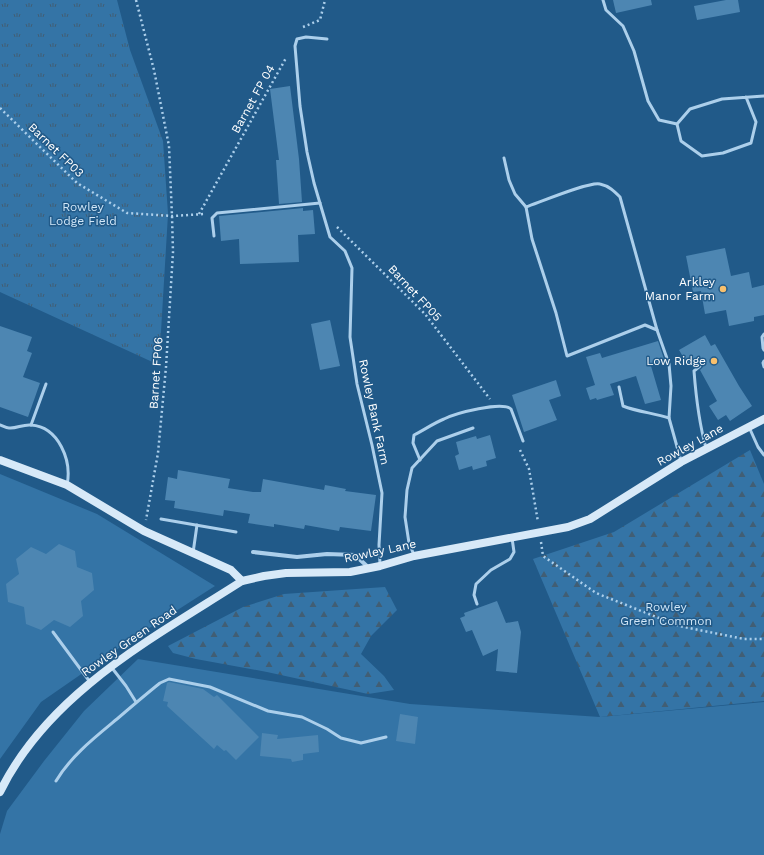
<svg xmlns="http://www.w3.org/2000/svg" width="764" height="855" viewBox="0 0 764 855" font-family="'Work Sans',sans-serif">
  <style>
    .grass { fill: #3474a6 }
    .forest { fill: url(#forest-firs) }
    .park { fill: url(#park-tufts) }
    .building { fill: #4d86b2 }
    .lines { fill: none; stroke-linecap: round; stroke-linejoin: round }
    .path { stroke: #accfeb; stroke-width: 2.5; stroke-dasharray: 2 3; stroke-linecap: butt }
    .lane { stroke: #accfeb; stroke-width: 3 }
    .street { stroke: #accfeb; stroke-width: 4 }
    .secondary { stroke: #d7e9f8; stroke-width: 8 }
    .poi-dot { fill: #f8c06d; stroke: #215a89; stroke-width: 1.5 }
    .labels { text-anchor: middle; dominant-baseline: central; stroke-width: 3; stroke-linejoin: round; paint-order: stroke }
    .street-label { font-size: 12px; fill: #fff; stroke: #215a89 }
    .park-label { font-size: 12px; fill: #d1e7f8; stroke: #215a89 }
    .poi-label { font-size: 12px; fill: #fff; stroke: #215a89; text-anchor: end }
  </style>
  <defs>
    <pattern id="forest-firs" width="22" height="20" patternUnits="userSpaceOnUse"><rect width="22" height="20" fill="#3474a6"/><path d="M5 1l3.5 6h-7zM16 11l3.5 6h-7z" fill="#415e74"/></pattern>
    <pattern id="park-tufts" width="24" height="20" patternUnits="userSpaceOnUse"><rect width="24" height="20" fill="#3474a6"/><path d="M3 7l-1-3M5 7V3M7 7l1-3M15 17l-1-3M17 17v-4M19 17l1-3" fill="none" stroke="#415e74"/></pattern>
  </defs>
  <rect width="100%" height="100%" fill="#215a89"/>
  <g class="grass">
    <path d="M 0,474 L 97,514 L 215,586 L 129,641 L 41,702 L 0,759 Z"/>
    <path d="M 138,659 L 410,704 L 600,717 L 764,702 L 764,855 L 0,855 L 0,834 L 7,811 L 44,761 L 84,711 Z"/>
  </g>
  <g class="forest">
    <path d="M 750,450 L 764,484 L 764,701 L 600,717 L 533,559 L 614,532 Z"/>
    <path d="M 385,587 L 397,610 L 371,636 L 361,654 L 384,676 L 394,690 L 368,694 L 267,672 L 196,659 L 173,653 L 168,646 L 243,607 L 284,594 Z"/>
  </g>
  <path class="park" d="M 0,0 L 117,0 L 130,50 L 163,141 L 168,214 L 159,365 L 0,292 Z"/>
  <g class="building">
    <path d="M 613,0 L 651,0 L 652,5 L 616,13 Z"/>
    <path d="M 726,0 L 738,0 L 740,12 L 697,20 L 694,6 Z"/>
    <path d="M 290,86 L 299,159 L 302,202 L 279,204 L 276,160 L 279,160 L 270,89 Z"/>
    <path d="M 303,208 L 303,211 L 313,210 L 315,234 L 298,235 L 299,262 L 240,264 L 239,239 L 221,241 L 219,216 Z"/>
    <path d="M 725,248 L 731,276 L 749,272 L 752,288 L 764,285 L 764,315 L 754,317 L 754,321 L 729,326 L 726,310 L 705,314 L 701,291 L 693,292 L 686,256 Z"/>
    <path d="M 330,320 L 340,366 L 320,370 L 311,324 Z"/>
    <path d="M 0,326 L 32,337 L 27,351 L 32,353 L 23,377 L 40,383 L 28,417 L 0,407 Z"/>
    <path d="M 705,335 L 711,346 L 715,344 L 739,386 L 752,406 L 730,421 L 726,415 L 718,420 L 709,406 L 717,401 L 700,370 L 703,367 L 703,364 L 700,363 L 697,364 L 695,361 L 688,365 L 679,350 Z"/>
    <path d="M 658,341 L 665,362 L 651,366 L 661,400 L 645,404 L 636,376 L 610,384 L 614,395 L 597,400 L 596,398 L 590,400 L 586,388 L 595,385 L 586,357 L 600,353 L 602,358 Z"/>
    <path d="M 556,380 L 561,396 L 549,400 L 557,420 L 524,432 L 512,395 Z"/>
    <path d="M 490,435 L 496,458 L 486,461 L 487,466 L 473,470 L 472,466 L 459,470 L 455,456 L 459,454 L 456,442 L 476,436 L 477,439 Z"/>
    <path d="M 178,470 L 230,479 L 228,488 L 253,492 L 261,492 L 263,479 L 324,490 L 325,485 L 346,489 L 345,491 L 376,495 L 371,531 L 340,527 L 339,531 L 305,525 L 304,529 L 274,524 L 274,527 L 248,523 L 250,514 L 224,510 L 223,516 L 174,508 L 175,501 L 165,500 L 168,477 L 177,479 Z"/>
    <path d="M 59,544 L 75,551 L 77,567 L 92,573 L 94,590 L 81,601 L 83,616 L 70,627 L 54,620 L 41,630 L 26,624 L 24,607 L 8,602 L 6,584 L 19,574 L 16,559 L 31,547 L 46,554 Z"/>
    <path d="M 497,601 L 506,623 L 518,621 L 521,632 L 517,673 L 496,671 L 498,649 L 483,656 L 472,630 L 466,632 L 460,618 L 465,616 L 464,613 Z"/>
    <path d="M 169,682 L 203,689 L 214,697 L 217,695 L 259,737 L 236,760 L 226,750 L 224,751 L 217,745 L 214,749 L 167,706 L 168,702 L 163,701 L 167,683 Z"/>
    <path d="M 400,714 L 418,717 L 415,744 L 396,741 Z"/>
    <path d="M 262,733 L 278,735 L 277,739 L 318,735 L 319,752 L 303,754 L 303,760 L 292,762 L 291,759 L 260,756 Z"/>
  </g>
  <g class="lines">
    <g class="path">
      <path d="M 136,0 L 154,70 L 169,146 L 172,216 L 173,252 L 166,367 L 158,453 L 146,520"/>
      <path d="M 303,27 L 320,20 L 325,0"/>
      <path d="M 0,108 L 77,183 L 127,213 L 172,216 L 205,214"/>
      <path d="M 199,214 L 286,58"/>
      <path d="M 337,227 L 425,314 L 490,399"/>
      <path d="M 520,450 L 529,469 L 538,522"/>
      <path d="M 541,542 L 543,556 L 596,593 L 679,626 L 744,639 L 764,639"/>
    </g>
    <g class="lane">
      <path d="M 603,0 L 606,10 L 623,26 L 634,51 L 648,101 L 659,120 L 677,124"/>
      <path d="M 327,39 L 306,37 L 297,39 L 295,46 L 300,106 L 307,152 L 314,183 L 330,237 L 345,251 L 352,268 L 350,337 L 357,384 L 372,445 L 382,493 L 379,545 L 380,564"/>
      <path d="M 746,97 L 756,122 L 751,143 L 723,153 L 702,156 L 681,141 L 677,124 L 690,109 L 722,99 L 764,96"/>
      <path d="M 504,158 L 509,180 L 515,194 L 526,207 L 532,239 L 556,313 L 567,356 L 645,325 L 657,330 L 669,364 L 671,386 L 669,418"/>
      <path d="M 526,207 C 538,203 590,181 600,184 C 609,186 614,191 620,197 L 657,330"/>
      <path d="M 214,236 L 212,218 L 217,213 L 320,203"/>
      <path d="M 764,334 L 762,337 L 763,348 L 764,350"/>
      <path d="M 764,361 L 763,363 L 764,367"/>
      <path d="M 700,366 L 694,371 C 696,397 699,423 706,448"/>
      <path d="M 619,387 L 623,406 C 638,412 654,413 669,418 L 681,461"/>
      <path d="M 0,425 C 3,426 6,428 9,428 C 16,429 23,424 31,425 C 59,427 72,461 67,485"/>
      <path d="M 31,425 L 46,384"/>
      <path d="M 749,427 L 758,447 L 764,455"/>
      <path d="M 420,460 L 413,443 L 414,435 C 424,430 434,423 444,419 C 456,413 502,401 511,409 L 523,441"/>
      <path d="M 161,519 L 236,532"/>
      <path d="M 193,553 L 197,525"/>
      <path d="M 414,555 L 409,543 L 405,517 L 407,490 L 412,468 L 437,441 L 473,428"/>
      <path d="M 477,604 L 474,595 L 476,584 L 491,570 L 510,559 L 514,552 L 512,538"/>
      <path d="M 53,632 L 90,682"/>
      <path d="M 112,668 L 126,686 L 136,702"/>
      <path d="M 56,781 C 71,756 94,738 117,719 C 131,707 145,695 160,683 L 169,679 L 210,687 L 268,711 L 302,717 L 327,729 L 341,738 L 361,743 L 386,737"/>
    </g>
    <path class="street" d="M 253,552 L 297,557 L 327,554 L 355,555 L 369,568"/>
    <g class="secondary">
      <path d="M 0,460 L 67,485 L 144,531 L 231,570 L 242,581 L 264,576 L 286,573 L 350,572 L 380,566 L 414,556 L 568,527 L 590,519 L 681,462 L 764,419"/>
      <path d="M 0,792 C 48,693 153,638 242,581"/>
    </g>
  </g>
  <g class="poi-dot">
    <circle cx="723" cy="289" r="4"/>
    <circle cx="714" cy="361" r="4"/>
  </g>
  <g class="labels">
    <g class="street-label">
      <text transform="translate(253 99) rotate(-61)">Barnet FP 04</text>
      <text transform="translate(56 150) rotate(44)">Barnet FP03</text>
      <text transform="translate(415 293) rotate(47)">Barnet FP05</text>
      <text transform="translate(156 373) rotate(-86)">Barnet FP06</text>
      <text transform="translate(374 412) rotate(78)">Rowley Bank Farm</text>
      <text transform="translate(690 445) rotate(-29)">Rowley Lane</text>
      <text transform="translate(380 551) rotate(-12)">Rowley Lane</text>
      <text transform="translate(129 641) rotate(-35)">Rowley Green Road</text>
    </g>
    <g class="park-label">
      <text x="83" y="207">Rowley<tspan x="83" dy="14">Lodge Field</tspan></text>
      <text x="666" y="607">Rowley<tspan x="666" dy="14">Green Common</tspan></text>
    </g>
    <g class="poi-label">
      <text x="715" y="282">Arkley<tspan x="715" dy="14">Manor Farm</tspan></text>
      <text x="706" y="361">Low Ridge</text>
    </g>
  </g>
</svg>
